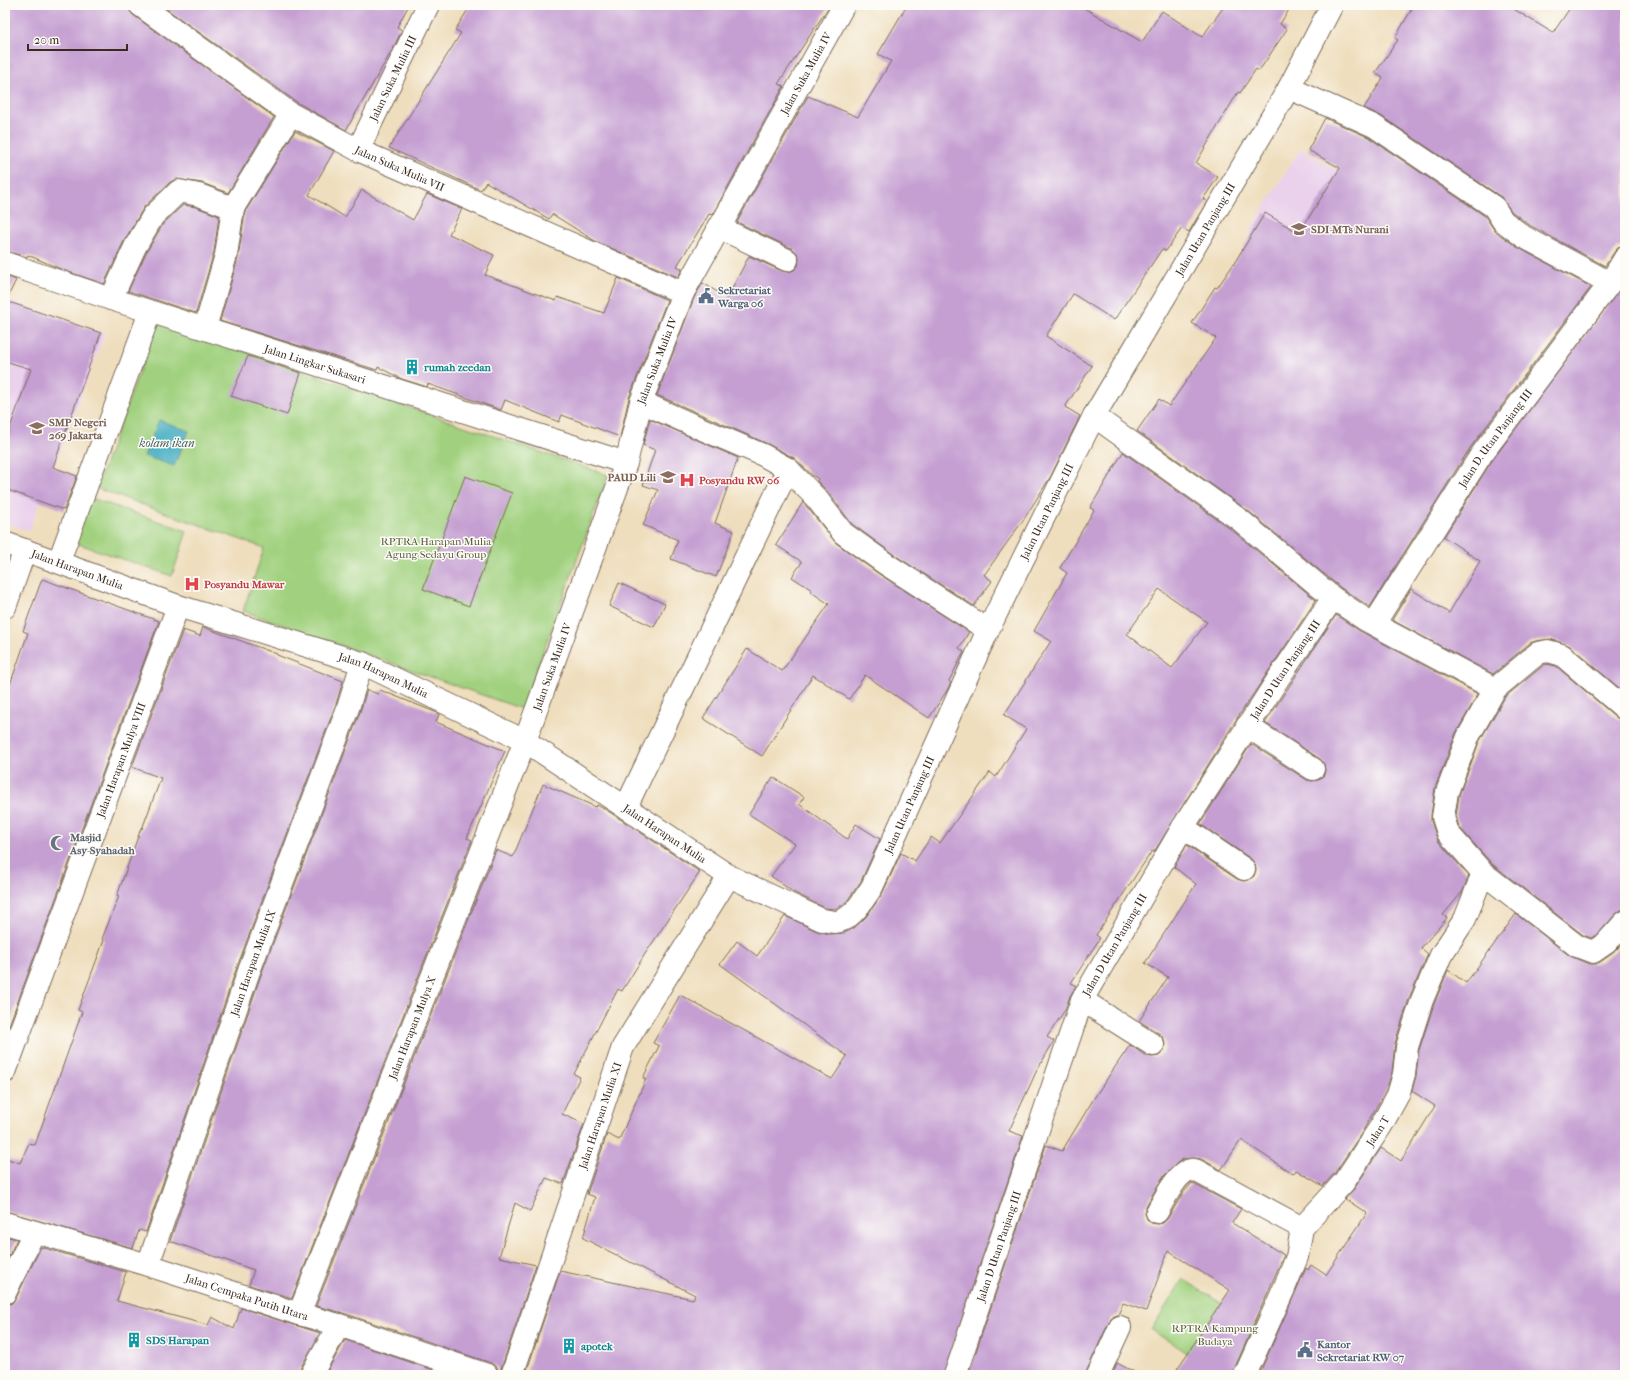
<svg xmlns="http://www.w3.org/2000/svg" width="1630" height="1380" viewBox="0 0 1630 1380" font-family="'IM FELL French Canon',serif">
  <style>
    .built { fill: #ead1ec }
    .green { fill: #a1d17f; stroke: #6e7e4e }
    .water { fill: #44aec3; stroke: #406c70 }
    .building { fill: #c59fd2; fill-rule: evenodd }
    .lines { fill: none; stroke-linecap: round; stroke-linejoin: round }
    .minor-casing { stroke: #7a6956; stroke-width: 24 }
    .minor { stroke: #fff; stroke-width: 22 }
    .labels { text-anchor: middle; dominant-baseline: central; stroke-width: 3; stroke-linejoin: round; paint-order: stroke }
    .street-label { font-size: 11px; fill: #3b2a1e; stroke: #fdfcf7 }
    .education-label { font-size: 11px; font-weight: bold; fill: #785e54; stroke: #fdfcf7; text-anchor: start }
    .service-label { font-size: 11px; font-weight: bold; fill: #4e5e75; stroke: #fdfcf7; text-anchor: start }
    .culture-label { font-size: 11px; font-weight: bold; fill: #0d838f; stroke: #fdfcf7; text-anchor: start }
    .health-label { font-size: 11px; font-weight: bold; fill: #be3a42; stroke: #fdfcf7; text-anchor: start }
    .park-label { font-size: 11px; fill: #5a5c3b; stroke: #fdfcf7 }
    .worship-label { font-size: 11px; font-weight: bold; fill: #5b616d; stroke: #fdfcf7; text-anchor: start }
    .water-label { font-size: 12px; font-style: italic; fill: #3f5f60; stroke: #fdfcf7 }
  </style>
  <rect width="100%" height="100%" fill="#fdfcf7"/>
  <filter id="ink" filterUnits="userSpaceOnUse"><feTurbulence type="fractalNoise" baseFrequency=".025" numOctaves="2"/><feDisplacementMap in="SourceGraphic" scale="8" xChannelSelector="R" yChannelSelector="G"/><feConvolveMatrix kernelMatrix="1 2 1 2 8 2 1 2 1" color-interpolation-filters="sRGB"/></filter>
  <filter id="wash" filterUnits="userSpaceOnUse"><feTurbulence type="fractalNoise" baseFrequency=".012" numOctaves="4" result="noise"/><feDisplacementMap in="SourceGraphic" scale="16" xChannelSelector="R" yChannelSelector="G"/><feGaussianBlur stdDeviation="0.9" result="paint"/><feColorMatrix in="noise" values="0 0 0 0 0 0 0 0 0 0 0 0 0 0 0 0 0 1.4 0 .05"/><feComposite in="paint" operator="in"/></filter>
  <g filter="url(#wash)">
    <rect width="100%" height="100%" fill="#efdebd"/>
    <g class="built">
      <path d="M 1300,149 L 1354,181 L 1329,281 L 1249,232 Z"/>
      <path d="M 5,299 L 105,334 L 29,531 L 5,522 Z"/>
    </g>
    <g class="green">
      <path d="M 158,322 L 608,475 L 522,709 L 243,611 L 264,548 L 96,488 Z"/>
      <path d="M 88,497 L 187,531 L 172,576 L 73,542 Z"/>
      <path d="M 1183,1279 L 1260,1328 L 1230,1375 L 1223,1375 L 1151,1330 Z"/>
    </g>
    <path class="water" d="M 159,420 L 189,431 L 174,466 L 144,456 Z"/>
    <g id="blocks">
      <g class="building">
        <path d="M 5,5 L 128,5 L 129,10 L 133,15 L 274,117 L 228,193 L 202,183 L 176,179 L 170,182 L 144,207 L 124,241 L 104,284 L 63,270 L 28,255 L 27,257 L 5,251 Z"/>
        <path d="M 161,5 L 409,5 L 397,27 L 402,30 L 394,47 L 346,130 L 298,103 Z"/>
        <path d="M 471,5 L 830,5 L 778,84 L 784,86 L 712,215 L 709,214 L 677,266 L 682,269 L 678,277 L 595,241 L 552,214 L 549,219 L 486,182 L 481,190 L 389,148 L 461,33 L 455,30 Z"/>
        <path d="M 907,5 L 1079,5 L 1142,42 L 1162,11 L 1202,37 L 1225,5 L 1292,5 L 1280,24 L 1287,29 L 1259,71 L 1256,69 L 1240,93 L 1238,92 L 1196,163 L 1218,177 L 1203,199 L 1207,201 L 1189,232 L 1182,228 L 1166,251 L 1162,249 L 1114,320 L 1073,294 L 1046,336 L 1092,366 L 1065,407 L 1080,416 L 1051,476 L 1024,519 L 984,575 L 992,581 L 974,606 L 893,554 L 852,524 L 827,491 L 817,481 L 818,479 L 812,475 L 794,458 L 768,444 L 657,395 L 694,298 L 703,283 L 727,298 L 749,256 L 782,271 L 788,272 L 794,270 L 798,266 L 799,259 L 797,253 L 793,249 L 737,222 L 808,96 L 858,117 L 891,61 L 878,54 Z"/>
        <path d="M 1414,5 L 1507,5 L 1553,33 L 1572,5 L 1625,5 L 1625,246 L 1619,247 L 1615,251 L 1605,266 L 1531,226 L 1512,212 L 1501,197 L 1381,116 L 1364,108 L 1383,78 L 1375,73 L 1398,40 L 1395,38 Z"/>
        <path d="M 1325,118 L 1368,137 L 1485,216 L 1495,231 L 1517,247 L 1591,287 L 1470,448 L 1370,607 L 1341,588 L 1247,510 L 1137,431 L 1159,399 L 1169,406 L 1216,338 L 1192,323 L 1215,287 L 1217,288 L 1233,265 L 1265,213 L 1299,233 L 1340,168 L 1308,150 Z"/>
        <path d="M 295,131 L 334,151 L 309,195 L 345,217 L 362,190 L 413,220 L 427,194 L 462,209 L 449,234 L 494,255 L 485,275 L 556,301 L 557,297 L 604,313 L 618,278 L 667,300 L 629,398 L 620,437 L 562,415 L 559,422 L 505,400 L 501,410 L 428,384 L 427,387 L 402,379 L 378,367 L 377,370 L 220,321 L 238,258 L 245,212 Z"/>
        <path d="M 183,205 L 196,207 L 219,216 L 214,252 L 196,313 L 128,291 L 146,253 L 163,224 Z"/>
        <path d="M 5,276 L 16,280 L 6,301 L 101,333 L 53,467 L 77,476 L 64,510 L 5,489 L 5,442 L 31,369 L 5,361 Z"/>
        <path d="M 1625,282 L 1625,693 L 1570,646 L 1551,639 L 1536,641 L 1530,643 L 1493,674 L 1392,620 L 1411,589 L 1449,613 L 1480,561 L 1444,537 L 1491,462 Z"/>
        <path d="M 248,356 L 301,373 L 287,415 L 231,396 Z"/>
        <path d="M 650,419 L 738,458 L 715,523 L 734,531 L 716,577 L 671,559 L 678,540 L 643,525 L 658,490 L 643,485 L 655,450 L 643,445 Z"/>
        <path d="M 1123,452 L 1232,530 L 1316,600 L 1236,720 L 1154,852 L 1152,851 L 1096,935 L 1100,938 L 1071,983 L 1076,986 L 1070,996 L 1065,1010 L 1047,1037 L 1054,1041 L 1037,1070 L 1009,1131 L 1023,1136 L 943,1375 L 544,1375 L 527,1370 L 560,1271 L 693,1299 L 695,1295 L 583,1238 L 595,1197 L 587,1194 L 607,1134 L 619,1140 L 646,1079 L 643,1078 L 659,1046 L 653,1043 L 680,995 L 832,1079 L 847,1056 L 720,964 L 737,941 L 757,956 L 785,916 L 817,931 L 830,934 L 844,933 L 854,928 L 866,917 L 882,894 L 901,853 L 915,861 L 931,837 L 940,843 L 990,772 L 996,777 L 1026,729 L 1004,715 L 1051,641 L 1034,631 L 1067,573 L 1060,568 L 1094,510 L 1090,508 ZM 1159,589 L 1207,622 L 1172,668 L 1127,634 Z"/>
        <path d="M 465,476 L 512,493 L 469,606 L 423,589 Z"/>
        <path d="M 803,502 L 836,543 L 879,574 L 969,632 L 959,648 L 964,652 L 949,681 L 951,683 L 946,692 L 929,718 L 865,675 L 849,699 L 813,675 L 762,756 L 703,718 L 747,649 L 782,671 L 829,604 L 811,592 L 812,590 L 792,577 L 802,562 L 776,545 Z"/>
        <path d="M 42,579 L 159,621 L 5,1036 L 5,699 L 28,633 L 23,631 Z"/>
        <path d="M 619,583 L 665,604 L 654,627 L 609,606 Z"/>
        <path d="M 1336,615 L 1360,631 L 1478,694 L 1456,733 L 1435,788 L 1431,815 L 1431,821 L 1438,841 L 1469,876 L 1463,891 L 1443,915 L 1447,918 L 1421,948 L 1428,954 L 1410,996 L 1395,1043 L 1392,1072 L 1387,1088 L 1361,1134 L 1334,1174 L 1323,1186 L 1296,1170 L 1293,1174 L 1241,1140 L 1221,1170 L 1201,1159 L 1194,1158 L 1183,1159 L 1177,1163 L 1162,1178 L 1146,1206 L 1145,1213 L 1147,1219 L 1151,1223 L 1158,1224 L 1163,1223 L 1168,1218 L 1183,1193 L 1192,1183 L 1241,1209 L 1232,1223 L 1284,1255 L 1234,1370 L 1233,1375 L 1173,1375 L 1230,1290 L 1168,1251 L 1146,1311 L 1123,1303 L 1118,1315 L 1112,1317 L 1109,1322 L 1087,1370 L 1086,1375 L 968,1375 L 1046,1145 L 1062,1151 L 1096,1095 L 1130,1045 L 1146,1056 L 1152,1057 L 1159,1056 L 1164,1051 L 1165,1045 L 1164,1039 L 1160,1034 L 1139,1021 L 1168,977 L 1145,963 L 1196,884 L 1174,867 L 1187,845 L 1237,879 L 1243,881 L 1249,880 L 1254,876 L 1256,870 L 1255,864 L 1251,859 L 1200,824 L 1251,744 L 1307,780 L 1312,781 L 1318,780 L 1324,775 L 1325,770 L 1324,764 L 1320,759 L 1265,723 Z"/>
        <path d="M 203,627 L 277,654 L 277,655 L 343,681 L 336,704 L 237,967 L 146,1232 L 139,1230 L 133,1248 L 5,1211 L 5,1158 L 20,1163 L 29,1143 L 35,1145 L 82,1012 L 78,1010 L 104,940 L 102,939 L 119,896 L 117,896 L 141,828 L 142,829 L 161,778 L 132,767 L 183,630 L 200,636 Z"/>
        <path d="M 1547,664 L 1556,666 L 1617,718 L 1625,721 L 1625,910 L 1621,910 L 1616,914 L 1598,934 L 1591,938 L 1583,935 L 1492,864 L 1459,827 L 1456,816 L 1459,795 L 1479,742 L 1505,697 L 1544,665 Z"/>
        <path d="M 367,690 L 378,694 L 380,690 L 435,712 L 439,714 L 436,722 L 505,751 L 467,838 L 472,840 L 292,1298 L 249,1285 L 254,1270 L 170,1241 L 261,975 L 360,712 Z"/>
        <path d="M 773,777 L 804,797 L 799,804 L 847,839 L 856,824 L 880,839 L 861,881 L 847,901 L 837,909 L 825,908 L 793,892 L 771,876 L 795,844 L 749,814 Z"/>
        <path d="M 543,784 L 596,807 L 597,805 L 608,811 L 700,872 L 645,954 L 622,991 L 618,989 L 574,1074 L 580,1077 L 562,1114 L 584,1124 L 563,1184 L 546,1178 L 530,1211 L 515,1203 L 499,1257 L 536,1265 L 499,1375 L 497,1367 L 491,1363 L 343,1313 L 316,1306 L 496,850 L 513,857 Z"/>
        <path d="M 1516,914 L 1570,956 L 1589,964 L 1595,964 L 1600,962 L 1613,953 L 1625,941 L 1625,1375 L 1259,1375 L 1306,1268 L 1308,1270 L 1311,1265 L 1326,1275 L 1367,1213 L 1345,1199 L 1354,1189 L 1381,1148 L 1401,1161 L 1435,1106 L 1412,1091 L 1416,1076 L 1419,1050 L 1434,1004 L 1448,970 L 1466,983 Z"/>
        <path d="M 5,1236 L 17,1239 L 5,1264 Z"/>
        <path d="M 41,1247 L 126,1272 L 117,1301 L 208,1325 L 212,1317 L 234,1329 L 241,1308 L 320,1333 L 300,1369 L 299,1375 L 5,1375 L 5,1305 L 12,1303 L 16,1298 Z"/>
        <path d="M 345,1340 L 448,1375 L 325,1375 Z"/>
        <path d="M 1117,1363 L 1140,1375 L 1112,1375 Z"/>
      </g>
    </g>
  </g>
  <g filter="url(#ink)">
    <use href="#blocks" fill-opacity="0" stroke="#7a6956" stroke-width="1"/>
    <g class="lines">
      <defs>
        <g id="minor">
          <path id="s1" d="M 140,5 L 291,114 L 358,150 L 683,293"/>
          <path d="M 1289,88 L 1374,126 L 1494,207 L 1503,221 L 1524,237 L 1610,283"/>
          <path id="s2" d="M 358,150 L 428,5"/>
          <path d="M 718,227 L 787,260"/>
          <path id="s3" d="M 5,263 L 111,299 L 626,463"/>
          <path d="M 111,299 L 135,247 L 153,216 L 179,191 L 199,195 L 233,208"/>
          <path d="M 205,328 L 226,255 L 233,208 L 291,114"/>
          <path d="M 641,402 L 702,429 L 763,455 L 788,469 L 817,499 L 843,533 L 886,564 L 988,630"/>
          <path d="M 1094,416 L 1240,520 L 1333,598 L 1366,620 L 1495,689"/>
          <path id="s4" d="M 5,543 L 178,606 L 362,663 L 525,741 L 729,876 L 822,920 C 826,920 831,922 835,922 C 852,921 863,900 872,887 L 988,630 L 1094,416 L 1289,88 L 1332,5"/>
          <path d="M 59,561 L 150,312"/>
          <path d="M 5,607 L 25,550"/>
          <path id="s5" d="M 1374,624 L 1481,455 L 1610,283 L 1625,258"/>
          <path d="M 1625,709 L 1562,655 L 1548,651 L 1538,653 L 1495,689 L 1468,737 L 1447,792 L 1443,817 L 1448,833 L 1483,873 L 1577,946 L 1593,952 L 1606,943 L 1625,922"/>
          <path d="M 1247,726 L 1313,769"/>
          <path d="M 626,807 L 788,469"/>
          <path d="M 1183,827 L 1244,869"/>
          <path d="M 1082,1000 L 1153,1045"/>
          <path id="s6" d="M 5,1072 L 178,606"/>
          <path d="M 1157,1212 C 1164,1200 1179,1167 1195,1170 L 1302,1228"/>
          <path id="s7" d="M 5,1223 L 148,1265 L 299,1314 L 339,1325 L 487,1375"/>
          <path id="s8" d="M 148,1265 L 249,971 L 348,708 L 362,663"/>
          <path d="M 5,1293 L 34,1232"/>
          <path id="s9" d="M 299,1314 L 525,741 L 626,463 L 641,402 L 683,293 L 844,5"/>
          <path d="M 311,1375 L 339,1325"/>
          <path id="s10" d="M 512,1375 L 623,1047 L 729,876"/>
          <path id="s11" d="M 955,1375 L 1082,1000 L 1183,827 L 1280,676 L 1333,598"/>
          <path d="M 1098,1375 L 1120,1327"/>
          <path id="s12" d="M 1245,1375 L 1283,1291 L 1297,1257 L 1302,1228 L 1344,1182 L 1381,1126 L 1398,1095 L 1404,1074 L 1407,1047 L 1422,1000 L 1441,955 L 1465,919 L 1483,873"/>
        </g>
      </defs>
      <use href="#minor" class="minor-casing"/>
      <use href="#minor" class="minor"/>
    </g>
  </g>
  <defs>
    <symbol id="school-bare" viewBox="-9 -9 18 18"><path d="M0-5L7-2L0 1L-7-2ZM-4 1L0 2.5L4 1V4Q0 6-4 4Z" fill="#8d6e63" stroke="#fdfcf7" stroke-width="2.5" paint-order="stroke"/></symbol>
    <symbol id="civic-bare" viewBox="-9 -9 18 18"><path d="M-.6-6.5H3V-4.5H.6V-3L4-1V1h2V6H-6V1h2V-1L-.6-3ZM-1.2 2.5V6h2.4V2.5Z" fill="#5c6f8a" stroke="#fdfcf7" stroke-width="2.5" paint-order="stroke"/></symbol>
    <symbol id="building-bare" viewBox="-9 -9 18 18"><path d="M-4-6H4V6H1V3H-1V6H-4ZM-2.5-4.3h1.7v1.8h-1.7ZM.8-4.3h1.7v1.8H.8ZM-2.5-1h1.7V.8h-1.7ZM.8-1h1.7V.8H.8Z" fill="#0f9aa8" stroke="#fdfcf7" stroke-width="2.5" paint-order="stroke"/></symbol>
    <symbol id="hospital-bare" viewBox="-9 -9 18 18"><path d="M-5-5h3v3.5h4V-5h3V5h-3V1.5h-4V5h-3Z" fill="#e0444e" stroke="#fdfcf7" stroke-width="2.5" paint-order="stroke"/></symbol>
    <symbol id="mosque-bare" viewBox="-9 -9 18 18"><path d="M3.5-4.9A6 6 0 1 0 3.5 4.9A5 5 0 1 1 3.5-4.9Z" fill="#6b7280" stroke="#fdfcf7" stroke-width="2.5" paint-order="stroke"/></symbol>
  </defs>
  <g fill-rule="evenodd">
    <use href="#school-bare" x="1288" y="218" width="22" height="22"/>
    <use href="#civic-bare" x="695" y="285" width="22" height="22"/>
    <use href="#building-bare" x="401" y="356" width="22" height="22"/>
    <use href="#school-bare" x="26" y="417" width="22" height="22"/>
    <use href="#school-bare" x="657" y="466" width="22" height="22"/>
    <use href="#hospital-bare" x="676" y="469" width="22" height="22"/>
    <use href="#hospital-bare" x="181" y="573" width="22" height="22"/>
    <use href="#mosque-bare" x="47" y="832" width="22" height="22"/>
    <use href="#building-bare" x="123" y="1329" width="22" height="22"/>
    <use href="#building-bare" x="558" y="1335" width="22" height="22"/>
    <use href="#civic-bare" x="1294" y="1339" width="22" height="22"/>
  </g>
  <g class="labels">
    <g class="street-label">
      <text stroke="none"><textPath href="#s9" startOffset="1343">Jalan Suka Mulia IV</textPath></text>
      <text stroke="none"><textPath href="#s2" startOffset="80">Jalan Suka Mulia III</textPath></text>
      <text stroke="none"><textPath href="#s1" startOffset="308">Jalan Suka Mulia VII</textPath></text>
      <text stroke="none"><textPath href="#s4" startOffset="1709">Jalan Utan Panjang III</textPath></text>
      <text stroke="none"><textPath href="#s9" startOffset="1019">Jalan Suka Mulia IV</textPath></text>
      <text stroke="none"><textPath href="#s3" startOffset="326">Jalan Lingkar Sukasari</textPath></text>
      <text stroke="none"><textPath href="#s5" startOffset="222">Jalan D. Utan Panjang III</textPath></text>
      <text stroke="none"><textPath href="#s4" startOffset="1385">Jalan Utan Panjang III</textPath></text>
      <text stroke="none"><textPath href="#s4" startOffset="77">Jalan Harapan Mulia</textPath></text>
      <text stroke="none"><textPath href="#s9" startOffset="695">Jalan Suka Mulia IV</textPath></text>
      <text stroke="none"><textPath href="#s11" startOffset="784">Jalan D Utan Panjang III</textPath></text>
      <text stroke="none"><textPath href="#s4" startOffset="401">Jalan Harapan Mulia</textPath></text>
      <text stroke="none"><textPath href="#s6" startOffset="333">Jalan Harapan Mulya VIII</textPath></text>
      <text stroke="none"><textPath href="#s4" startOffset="1061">Jalan Utan Panjang III</textPath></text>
      <text stroke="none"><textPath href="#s4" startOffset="725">Jalan Harapan Mulia</textPath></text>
      <text stroke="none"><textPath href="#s11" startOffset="460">Jalan D Utan Panjang III</textPath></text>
      <text stroke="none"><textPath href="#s8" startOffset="320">Jalan Harapan Mulia IX</textPath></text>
      <text stroke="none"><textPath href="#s9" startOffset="308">Jalan Harapan Mulya X</textPath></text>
      <text stroke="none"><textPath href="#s10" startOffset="274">Jalan Harapan Mulia XI</textPath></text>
      <text stroke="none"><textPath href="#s12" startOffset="282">Jalan T</textPath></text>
      <text stroke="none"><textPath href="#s11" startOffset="136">Jalan D Utan Panjang III</textPath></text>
      <text stroke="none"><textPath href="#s7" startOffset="253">Jalan Cempaka Putih Utara</textPath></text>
    </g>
    <g class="education-label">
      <text x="1311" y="229">SDI-MTs Nurani</text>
      <text x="49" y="422">SMP Negeri<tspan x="49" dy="13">269 Jakarta</tspan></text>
      <text x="656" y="477" text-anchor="end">PAUD Lili</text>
    </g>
    <g class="service-label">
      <text x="718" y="290">Sekretariat<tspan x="718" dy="13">Warga 06</tspan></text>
      <text x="1317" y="1344">Kantor<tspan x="1317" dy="13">Sekretariat RW 07</tspan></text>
    </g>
    <g class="culture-label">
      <text x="424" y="367">rumah zeedan</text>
      <text x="146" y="1340">SDS Harapan</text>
      <text x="581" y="1346">apotek</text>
    </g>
    <g class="health-label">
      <text x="699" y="480">Posyandu RW 06</text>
      <text x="204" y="584">Posyandu Mawar</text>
    </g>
    <g class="park-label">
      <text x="436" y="541">RPTRA Harapan Mulia<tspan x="436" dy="13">Agung Sedayu Group</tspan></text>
      <text x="1215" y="1328">RPTRA Kampung<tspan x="1215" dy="13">Budaya</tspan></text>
    </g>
    <g class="worship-label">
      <text x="70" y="837">Masjid<tspan x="70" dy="13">Asy-Syahadah</tspan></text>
    </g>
    <g class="water-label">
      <text x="167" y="443">kolam ikan</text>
    </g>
  </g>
  <rect width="1630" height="1380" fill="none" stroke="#fdfcf7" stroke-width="20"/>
  <path d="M28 44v6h99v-6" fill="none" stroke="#3b2a1e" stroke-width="2"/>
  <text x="34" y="44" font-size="12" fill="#3b2a1e" stroke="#fdfcf7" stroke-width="3" paint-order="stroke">20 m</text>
</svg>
